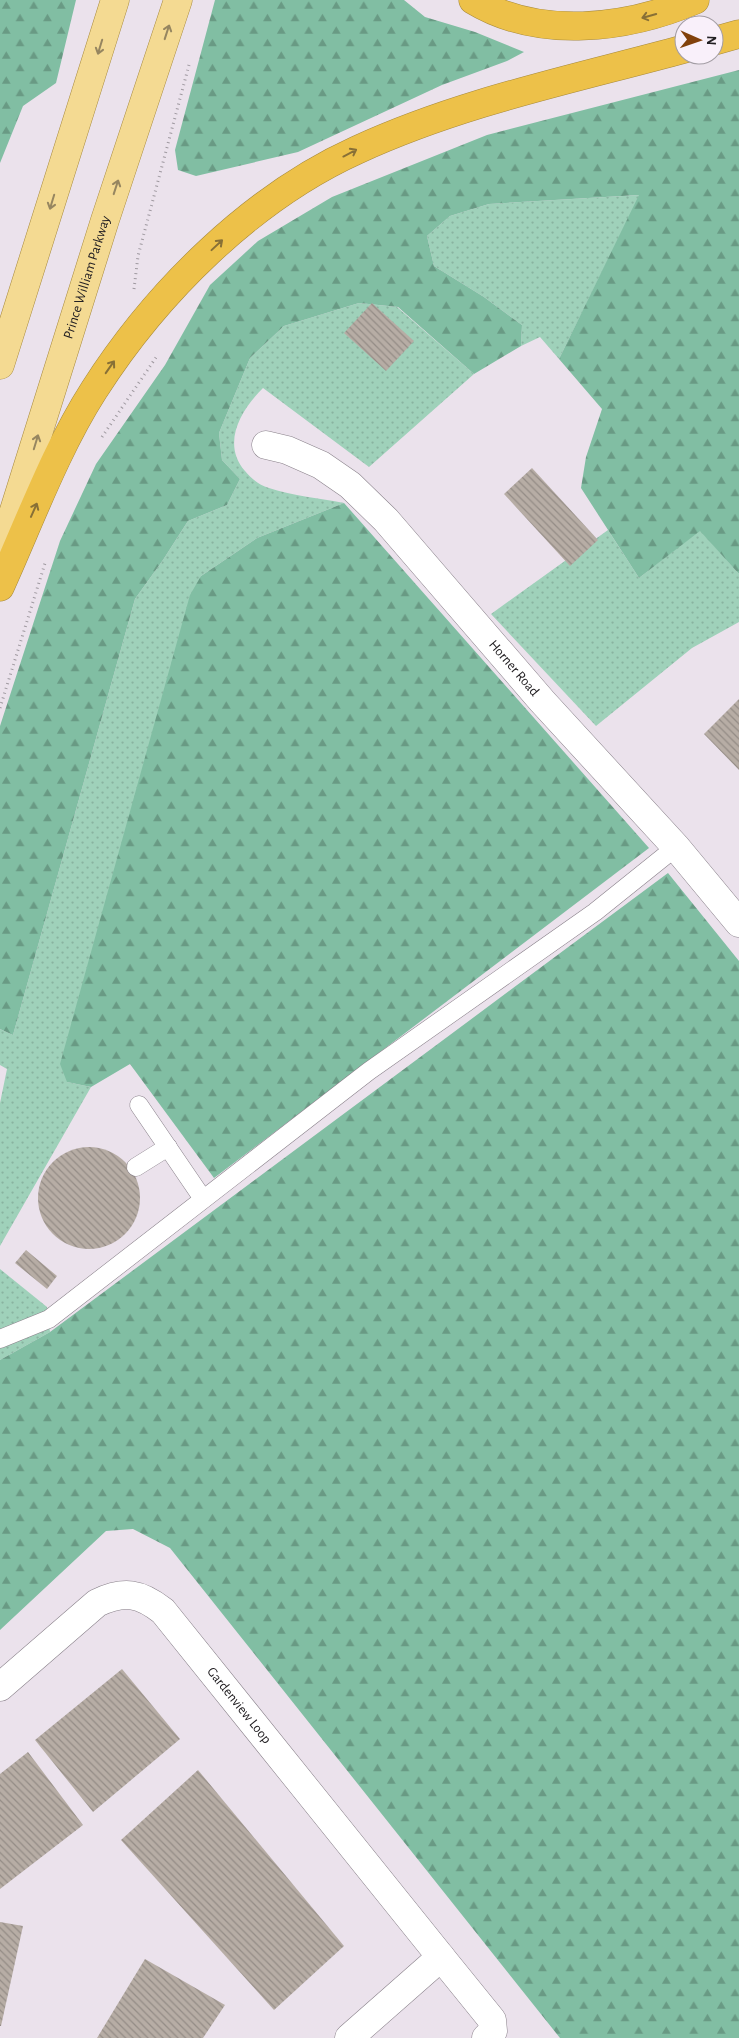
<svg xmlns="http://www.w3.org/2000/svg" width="739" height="2038" viewBox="0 0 739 2038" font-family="'Alegreya Sans',sans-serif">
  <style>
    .grass { fill: url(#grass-dots) }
    .forest { fill: url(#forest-firs) }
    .building { fill: url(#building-back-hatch) }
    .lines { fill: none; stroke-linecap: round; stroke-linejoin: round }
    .service-casing { stroke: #89818a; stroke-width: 19 }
    .minor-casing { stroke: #89818a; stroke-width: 29 }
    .primary-casing { stroke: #a6893c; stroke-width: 29 }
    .motorway-casing { stroke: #a6893c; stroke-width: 29 }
    .path { stroke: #9f99a0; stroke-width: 3; stroke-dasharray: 1 4; stroke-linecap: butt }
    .service { stroke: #fff; stroke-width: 18 }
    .minor { stroke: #fff; stroke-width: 28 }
    .primary { stroke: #f4da92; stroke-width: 28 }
    .motorway { stroke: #edc149; stroke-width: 28 }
    .oneway { stroke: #887036 }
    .oneway2 { stroke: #968660 }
    .labels { text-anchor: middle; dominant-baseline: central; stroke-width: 5; stroke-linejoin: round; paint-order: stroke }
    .street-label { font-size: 14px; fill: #232023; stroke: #f9f0fa }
  </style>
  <defs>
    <pattern id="grass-dots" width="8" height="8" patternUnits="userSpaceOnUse" patternTransform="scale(1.25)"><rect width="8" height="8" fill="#9fd1ba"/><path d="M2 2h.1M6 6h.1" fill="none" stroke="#89b3a0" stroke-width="1.8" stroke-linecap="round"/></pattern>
    <pattern id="forest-firs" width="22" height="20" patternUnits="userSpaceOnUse" patternTransform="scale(1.25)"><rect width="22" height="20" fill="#81bea3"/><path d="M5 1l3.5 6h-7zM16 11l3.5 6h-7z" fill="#699a84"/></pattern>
    <pattern id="building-back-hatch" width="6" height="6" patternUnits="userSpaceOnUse" patternTransform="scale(1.25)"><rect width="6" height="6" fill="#b7ada5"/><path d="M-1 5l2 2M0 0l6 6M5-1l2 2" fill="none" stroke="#948c86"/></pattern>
  </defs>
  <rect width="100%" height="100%" fill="#ebe2ec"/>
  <g class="grass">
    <path d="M 640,195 L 559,359 L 540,337 L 521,346 L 522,325 L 484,297 L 434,266 L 427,236 L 450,216 L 489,204 Z"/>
    <path d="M 359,303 L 397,307 L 474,374 L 369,467 L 263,388 C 241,410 221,443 245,471 C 252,479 259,485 269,488 C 293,496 320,498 344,503 L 257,538 L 201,576 L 67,1082 L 91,1087 L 0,1246 L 0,1103 L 7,1069 L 0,1065 L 0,1029 L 13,1035 L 135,599 L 163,560 L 188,521 L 227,505 L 240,479 L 222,460 L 219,433 L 250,358 L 284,326 Z"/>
    <path d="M 608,530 L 639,578 L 700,530 L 739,574 L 739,622 L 692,648 L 596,726 L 491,614 Z"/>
    <path d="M 0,1269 L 47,1307 L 50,1332 L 0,1360 Z"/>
  </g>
  <g class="forest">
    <path d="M 0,0 L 76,0 L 56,83 L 23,106 L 0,163 Z"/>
    <path d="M 215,0 L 404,0 L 425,17 L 475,32 L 524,52 L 507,61 L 442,85 L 298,152 L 196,176 L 178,170 L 175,150 Z"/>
    <path d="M 739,70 L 739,574 L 700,531 L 639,578 L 581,488 L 586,457 L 602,409 L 559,359 L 639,195 L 489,204 L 450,216 L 427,236 L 434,266 L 484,297 L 522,325 L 521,346 L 474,374 L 398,307 L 359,303 L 284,326 L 250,358 L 219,433 L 222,460 L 240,479 L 227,505 L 188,521 L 163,560 L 135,599 L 13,1035 L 0,1029 L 0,726 L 60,541 L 96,464 L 165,365 L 210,285 L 258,241 L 332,197 L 487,135 Z"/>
    <path d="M 344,503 L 649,848 L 214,1178 L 130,1064 L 91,1087 L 67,1082 L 60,1064 L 190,595 L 201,576 L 257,538 Z"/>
    <path d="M 668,873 L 739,961 L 739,2038 L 560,2038 L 170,1548 L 133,1529 L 106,1531 L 0,1630 L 0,1360 L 50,1332 Z"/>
  </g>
  <g class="building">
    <path d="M 372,303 L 414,341 L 386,371 L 344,333 Z"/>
    <path d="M 532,468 L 598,540 L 570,566 L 504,494 Z"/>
    <path d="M 739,699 L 739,770 L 704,734 Z"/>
    <circle cx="89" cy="1198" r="51"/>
    <path d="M 26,1250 L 57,1276 L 47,1289 L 15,1263 Z"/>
    <path d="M 122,1669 L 180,1739 L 93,1812 L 35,1740 Z"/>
    <path d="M 28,1752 L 83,1825 L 0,1889 L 0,1774 Z"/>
    <path d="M 198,1770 L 344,1946 L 274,2010 L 121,1840 Z"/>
    <path d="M 0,1922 L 23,1926 L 1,2026 L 0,2026 Z"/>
    <path d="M 145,1959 L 225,2005 L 203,2038 L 97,2038 Z"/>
  </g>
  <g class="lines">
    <defs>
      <g id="service">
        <path d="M 139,1105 L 203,1199"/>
        <path d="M 136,1167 L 168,1147"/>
        <path d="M 0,1339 L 49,1319 L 369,1071 L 595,912 L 676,847"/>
      </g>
      <g id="minor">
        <path id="s1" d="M 266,445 L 287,450 L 321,465 L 350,485 L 386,520 L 542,701 L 676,847 L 739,923"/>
        <path id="s2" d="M 0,1687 L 97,1603 C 124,1590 140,1593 163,1611 L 441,1957"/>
        <path d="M 349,2038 L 441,1957 L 492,2020 L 493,2031 L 486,2038"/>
      </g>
      <g id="primary">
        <path d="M 0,365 L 115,0"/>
        <path id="s3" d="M 0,555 L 105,220 L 178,0"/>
      </g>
      <g id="motorway">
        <path d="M 473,0 C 539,40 627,29 695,0"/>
        <path d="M 714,41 L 739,34"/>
        <path d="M 0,587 C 29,523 56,449 94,390 C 156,293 251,198 357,150 C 461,102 574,79 684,49"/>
      </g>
    </defs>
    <use href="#service" class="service-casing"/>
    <use href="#minor" class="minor-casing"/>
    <use href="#primary" class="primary-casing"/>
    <use href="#motorway" class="motorway-casing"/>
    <g class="path">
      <path d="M 134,289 L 138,256 L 189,65"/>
      <path d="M 102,437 L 157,356"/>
      <path d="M 0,708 L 46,560"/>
    </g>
    <use href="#service" class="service"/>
    <use href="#minor" class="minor"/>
    <use href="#primary" class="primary"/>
    <use href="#motorway" class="motorway"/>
  </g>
  <defs><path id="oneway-shaft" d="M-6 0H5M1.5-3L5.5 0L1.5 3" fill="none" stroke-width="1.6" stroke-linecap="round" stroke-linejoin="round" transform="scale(1.25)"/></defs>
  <g class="oneway">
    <use href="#oneway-shaft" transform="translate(649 16) rotate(164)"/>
    <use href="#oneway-shaft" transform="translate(350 153) rotate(-28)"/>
    <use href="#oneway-shaft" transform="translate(217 245) rotate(-43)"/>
    <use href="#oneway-shaft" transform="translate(110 367) rotate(-55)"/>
    <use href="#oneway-shaft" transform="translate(34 510) rotate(-66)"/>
  </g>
  <g class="oneway2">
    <use href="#oneway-shaft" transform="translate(167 32) rotate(-72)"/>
    <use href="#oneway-shaft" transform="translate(100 47) rotate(107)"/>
    <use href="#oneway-shaft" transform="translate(116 187) rotate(-72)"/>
    <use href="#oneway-shaft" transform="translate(52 202) rotate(107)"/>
    <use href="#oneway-shaft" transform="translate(36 442) rotate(-73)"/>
  </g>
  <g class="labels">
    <g class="street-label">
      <text stroke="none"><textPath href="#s3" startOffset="291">Prince William Parkway</textPath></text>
      <text stroke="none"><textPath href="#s1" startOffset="340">Horner Road</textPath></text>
      <text stroke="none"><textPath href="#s2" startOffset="321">Gardenview Loop</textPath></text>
    </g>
  </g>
  <g transform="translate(699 40) rotate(92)"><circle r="24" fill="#f9f0fa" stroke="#a39da4"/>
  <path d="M0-4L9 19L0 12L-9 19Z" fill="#82410b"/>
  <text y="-8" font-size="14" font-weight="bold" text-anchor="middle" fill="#232023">N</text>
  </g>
</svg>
